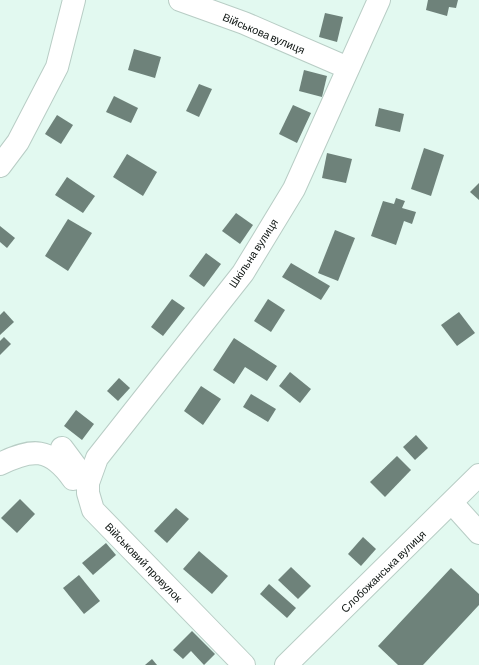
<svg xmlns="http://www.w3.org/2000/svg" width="479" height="665" viewBox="0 0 479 665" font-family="Barlow,sans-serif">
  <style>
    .building { fill: #6e827a }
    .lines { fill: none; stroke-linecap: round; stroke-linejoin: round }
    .minor-casing { stroke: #b8cdc5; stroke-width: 24 }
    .minor { stroke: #fff; stroke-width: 22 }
    .labels { text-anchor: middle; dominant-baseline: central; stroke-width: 3; stroke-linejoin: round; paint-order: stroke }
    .street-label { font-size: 11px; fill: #0c1310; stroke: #fff }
  </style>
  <rect width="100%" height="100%" fill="#e2f9f0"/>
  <g class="building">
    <path d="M 428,0 L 458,0 L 456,8 L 449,7 L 447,16 L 426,10 Z"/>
    <path d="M 325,13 L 343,17 L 337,42 L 319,37 Z"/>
    <path d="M 134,49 L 161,57 L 155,78 L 128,70 Z"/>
    <path d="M 304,70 L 327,76 L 322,97 L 299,91 Z"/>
    <path d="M 199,84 L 212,89 L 199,117 L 186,111 Z"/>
    <path d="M 114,96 L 138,108 L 131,123 L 106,112 Z"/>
    <path d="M 293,105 L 311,113 L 297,143 L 279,134 Z"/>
    <path d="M 379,108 L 404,114 L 400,132 L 375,126 Z"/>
    <path d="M 57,115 L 73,125 L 61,144 L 45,134 Z"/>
    <path d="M 424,148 L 444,155 L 431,196 L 411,189 Z"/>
    <path d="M 327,153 L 352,159 L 346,183 L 322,178 Z"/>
    <path d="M 127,154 L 157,172 L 143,196 L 113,177 Z"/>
    <path d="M 67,177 L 95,196 L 83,213 L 55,195 Z"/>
    <path d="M 479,183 L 479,200 L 470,192 Z"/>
    <path d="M 396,198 L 405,201 L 402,208 L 416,212 L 412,224 L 404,221 L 396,245 L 371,236 L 383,201 L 394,204 Z"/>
    <path d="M 236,213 L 253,225 L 240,244 L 222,231 Z"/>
    <path d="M 68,219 L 92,233 L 68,271 L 45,256 Z"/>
    <path d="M 0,226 L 15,238 L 7,248 L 0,242 Z"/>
    <path d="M 335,230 L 355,238 L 338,281 L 318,273 Z"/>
    <path d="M 206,253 L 221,264 L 204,287 L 189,276 Z"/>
    <path d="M 291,263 L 330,286 L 321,300 L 282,277 Z"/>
    <path d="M 172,299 L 185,308 L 163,336 L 151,327 Z"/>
    <path d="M 268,299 L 285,310 L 271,332 L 254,321 Z"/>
    <path d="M 4,311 L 14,322 L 0,335 L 0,315 Z"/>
    <path d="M 459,312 L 475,333 L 457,346 L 441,325 Z"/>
    <path d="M 4,337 L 11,344 L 0,355 L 0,341 Z"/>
    <path d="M 234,338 L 277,366 L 267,381 L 245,367 L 234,384 L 213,370 Z"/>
    <path d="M 290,372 L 311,389 L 300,403 L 279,386 Z"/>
    <path d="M 119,378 L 130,388 L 118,401 L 107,391 Z"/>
    <path d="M 201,386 L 221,399 L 203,425 L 184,411 Z"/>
    <path d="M 251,394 L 276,409 L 268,422 L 243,407 Z"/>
    <path d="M 76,410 L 94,424 L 82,440 L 64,426 Z"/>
    <path d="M 416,435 L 428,448 L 415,460 L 403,447 Z"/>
    <path d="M 397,456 L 411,470 L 385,497 L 370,482 Z"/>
    <path d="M 20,499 L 35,514 L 17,533 L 1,518 Z"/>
    <path d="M 176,508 L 189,519 L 167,543 L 154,531 Z"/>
    <path d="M 363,537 L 376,549 L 361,566 L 348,554 Z"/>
    <path d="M 106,543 L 116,555 L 93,575 L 82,563 Z"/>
    <path d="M 199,551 L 228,576 L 212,594 L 183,569 Z"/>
    <path d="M 291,567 L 311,586 L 298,599 L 278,580 Z"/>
    <path d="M 451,568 L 479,594 L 479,605 L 423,665 L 398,665 L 378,646 Z"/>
    <path d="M 79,575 L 100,601 L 84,614 L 63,588 Z"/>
    <path d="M 269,584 L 296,608 L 287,618 L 260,594 Z"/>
    <path d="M 192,631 L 215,654 L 204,665 L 191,651 L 183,659 L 173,650 Z"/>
    <path d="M 152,659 L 157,665 L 145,665 Z"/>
  </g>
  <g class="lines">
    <defs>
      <g id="minor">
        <path d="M 180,0 L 244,23 L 348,68"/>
        <path d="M 0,166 L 18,142 L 57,67 L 74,0"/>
        <path d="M 62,448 L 88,483 L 88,493 L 93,510 L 244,665"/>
        <path d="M 0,464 C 32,448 50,447 73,479"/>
        <path d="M 88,483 L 97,458 L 243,273 L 294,189 L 379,0"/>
        <path d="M 452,503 L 479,533"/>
        <path d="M 286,665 L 479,475"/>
      </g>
    </defs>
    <use href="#minor" class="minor-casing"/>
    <use href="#minor" class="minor"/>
  </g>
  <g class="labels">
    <g class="street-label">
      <text transform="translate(264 33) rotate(23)">Військова вулиця</text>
      <text transform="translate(253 253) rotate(-57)">Шкільна вулиця</text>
      <text transform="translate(144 562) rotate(46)">Військовий провулок</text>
      <text transform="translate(383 571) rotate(-44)">Слобожанська вулиця</text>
    </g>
  </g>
</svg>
